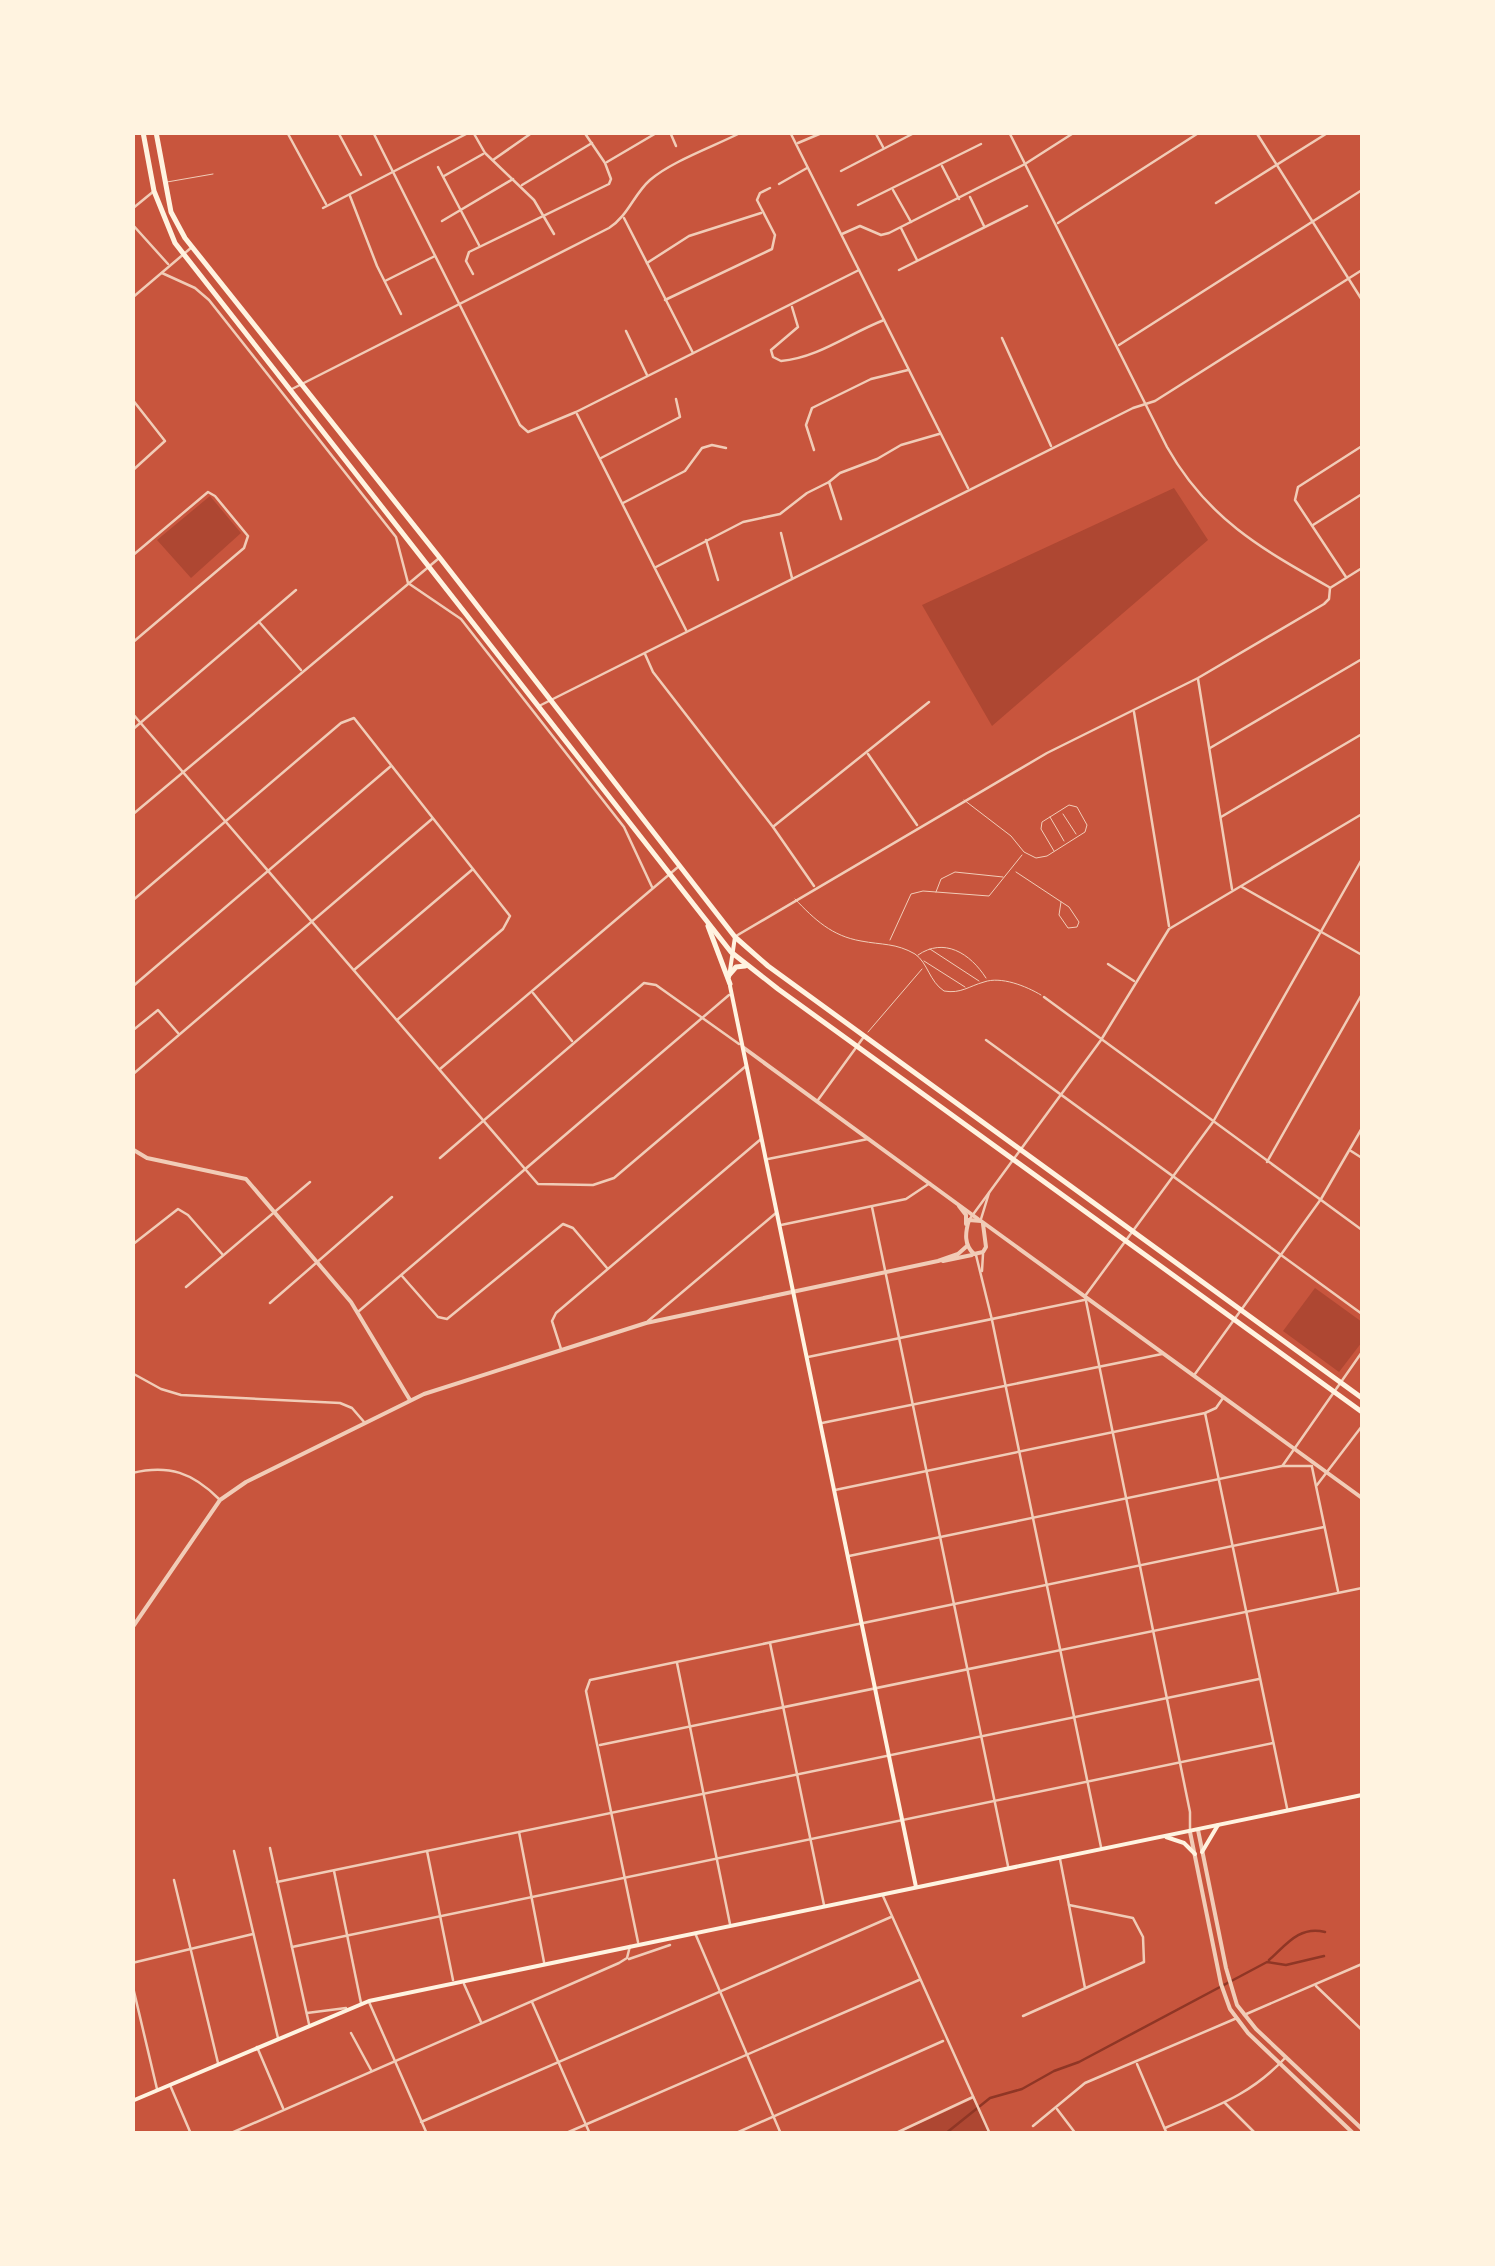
<svg xmlns="http://www.w3.org/2000/svg" width="1495" height="2266" viewBox="0 0 1495 2266" font-family="'Source Sans 3',sans-serif">
  <style>
    .green { fill: #ae4732 }
    .lines { fill: none; stroke-linecap: round; stroke-linejoin: round }
    .stream { stroke: #8f3625; stroke-width: 2.5 }
    .service { stroke: #f1ccb7; stroke-width: 1 }
    .minor { stroke: #f1ccb7; stroke-width: 2.5 }
    .tertiary { stroke: #f1ccb7; stroke-width: 4 }
    .secondary { stroke: #fff3e0; stroke-width: 4 }
    .primary { stroke: #fff3e0; stroke-width: 5 }
  </style>
  <rect width="100%" height="100%" fill="#c8553d"/>
  <g class="green">
    <path d="M 1174,488 L 1208,540 L 992,726 L 922,605 Z"/>
    <path d="M 210,496 L 241,533 L 191,578 L 157,540 Z"/>
    <path d="M 1315,1288 L 1362,1322 L 1362,1342 L 1339,1372 L 1283,1331 Z"/>
    <path d="M 973,2099 L 989,2133 L 897,2134 Z"/>
  </g>
  <g class="lines">
    <g class="stream">
      <path d="M 1269,1960 C 1285,1946 1299,1925 1325,1932"/>
      <path d="M 945,2134 L 990,2098 L 1022,2089 L 1054,2071 L 1079,2062 L 1267,1962 L 1286,1965 L 1324,1956"/>
    </g>
    <g class="service">
      <path d="M 167,182 L 213,174"/>
      <path d="M 964,800 L 1011,836 L 1024,852 L 1036,858 L 1047,856 L 1085,832 L 1087,825 L 1077,807 L 1069,805 L 1042,822 L 1041,829 L 1054,851"/>
      <path d="M 1063,814 L 1076,834"/>
      <path d="M 1050,817 L 1064,841"/>
      <path d="M 1016,872 L 1069,907 L 1079,922 L 1077,927 L 1068,928 L 1059,915 L 1061,902"/>
      <path d="M 936,892 L 941,879 L 955,872 L 1003,877"/>
      <path d="M 795,899 C 815,920 832,936 861,941 C 882,945 896,943 915,954 C 928,963 929,981 944,991 C 961,994 969,986 984,982 C 1001,976 1026,986 1041,995"/>
      <path d="M 890,940 L 911,894 L 923,891 L 989,896 L 1022,855"/>
      <path d="M 930,949 L 979,981"/>
      <path d="M 918,955 C 944,937 970,953 986,978"/>
      <path d="M 924,961 L 965,987"/>
      <path d="M 868,1032 L 922,969"/>
    </g>
    <g class="minor">
      <path d="M 287,132 L 326,204"/>
      <path d="M 338,132 L 361,175"/>
      <path d="M 373,132 L 520,425 L 528,432 L 576,412 L 859,270"/>
      <path d="M 473,132 L 485,153 L 534,200 L 554,234"/>
      <path d="M 670,132 L 676,146"/>
      <path d="M 790,132 L 968,488"/>
      <path d="M 875,132 L 883,147"/>
      <path d="M 1009,132 L 1167,447 C 1207,518 1260,548 1329,587"/>
      <path d="M 1256,132 L 1362,300"/>
      <path d="M 798,143 L 824,132"/>
      <path d="M 493,160 L 533,132"/>
      <path d="M 607,162 L 658,132"/>
      <path d="M 942,166 L 959,199"/>
      <path d="M 438,167 L 479,245"/>
      <path d="M 841,171 L 916,132"/>
      <path d="M 444,176 L 483,154"/>
      <path d="M 779,184 L 807,168"/>
      <path d="M 522,185 L 592,143"/>
      <path d="M 893,190 L 911,222"/>
      <path d="M 350,196 L 377,266 L 401,314"/>
      <path d="M 970,197 L 984,226"/>
      <path d="M 1216,203 L 1329,132"/>
      <path d="M 858,205 L 981,144"/>
      <path d="M 323,208 L 470,132"/>
      <path d="M 132,209 L 154,191"/>
      <path d="M 624,218 L 693,353"/>
      <path d="M 442,221 L 513,179"/>
      <path d="M 1058,223 L 1200,132"/>
      <path d="M 132,224 L 168,264"/>
      <path d="M 901,228 L 917,260"/>
      <path d="M 842,234 L 860,226 L 881,235 L 889,233 L 1025,164 L 1075,132"/>
      <path d="M 647,263 L 689,236 L 761,213"/>
      <path d="M 899,270 L 1027,206"/>
      <path d="M 162,273 L 195,288 L 209,300 L 396,537 L 408,583 L 461,619 L 624,827 L 652,887"/>
      <path d="M 473,274 L 466,261 L 469,252 L 609,184 L 611,179 L 605,163 L 584,132"/>
      <path d="M 385,281 L 435,256"/>
      <path d="M 132,298 L 192,247"/>
      <path d="M 665,300 L 772,249 L 775,235 L 757,200 L 760,193 L 770,188"/>
      <path d="M 792,307 L 798,327 L 771,350 L 773,357 L 781,361 C 818,358 850,333 884,320"/>
      <path d="M 626,331 L 647,375"/>
      <path d="M 1002,338 L 1051,446"/>
      <path d="M 1119,345 L 1362,190"/>
      <path d="M 292,389 L 609,228 C 628,216 634,194 650,180 C 672,161 715,146 742,132"/>
      <path d="M 132,399 L 165,441 L 132,471"/>
      <path d="M 577,414 L 686,630"/>
      <path d="M 814,450 L 806,425 L 812,408 L 871,379 L 908,370"/>
      <path d="M 601,458 L 680,417 L 676,399"/>
      <path d="M 623,503 L 685,471 L 702,448 L 712,445 L 726,448"/>
      <path d="M 841,519 L 829,482 L 840,473 L 877,459 L 901,445 L 939,434"/>
      <path d="M 1313,525 L 1362,494"/>
      <path d="M 781,533 L 792,578"/>
      <path d="M 706,540 L 718,580"/>
      <path d="M 132,556 L 208,492 L 215,496 L 248,536 L 244,548 L 132,643"/>
      <path d="M 656,567 L 743,522 L 780,514 L 807,493 L 829,482"/>
      <path d="M 1346,577 L 1295,500 L 1298,487 L 1362,446"/>
      <path d="M 1330,588 L 1362,568"/>
      <path d="M 260,623 L 301,670"/>
      <path d="M 645,654 L 653,672 L 773,827 L 814,886"/>
      <path d="M 1198,679 L 1232,889"/>
      <path d="M 539,706 L 1133,408 L 1155,401 L 1362,270"/>
      <path d="M 1134,712 L 1169,926"/>
      <path d="M 132,713 L 538,1184 L 593,1185 L 614,1178 L 746,1066"/>
      <path d="M 132,730 L 296,590"/>
      <path d="M 1210,748 L 1362,659"/>
      <path d="M 868,754 L 917,825"/>
      <path d="M 132,815 L 438,559"/>
      <path d="M 1221,817 L 1362,734"/>
      <path d="M 774,826 L 929,702"/>
      <path d="M 1242,887 L 1362,955"/>
      <path d="M 132,901 L 341,723 L 354,718 L 510,916 L 503,929 L 397,1020"/>
      <path d="M 736,936 L 1047,753 L 1198,678 L 1324,604 L 1329,599 L 1330,588"/>
      <path d="M 1108,964 L 1134,981"/>
      <path d="M 354,970 L 473,869"/>
      <path d="M 132,987 L 391,766"/>
      <path d="M 533,993 L 572,1041"/>
      <path d="M 1044,997 L 1362,1230"/>
      <path d="M 132,1031 L 158,1010 L 178,1033"/>
      <path d="M 986,1040 L 1362,1314"/>
      <path d="M 440,1069 L 678,867"/>
      <path d="M 132,1075 L 432,819"/>
      <path d="M 818,1100 L 863,1038"/>
      <path d="M 1351,1151 L 1362,1158"/>
      <path d="M 440,1158 L 644,983 L 656,985 L 739,1044"/>
      <path d="M 768,1159 L 868,1139"/>
      <path d="M 1267,1162 L 1362,994"/>
      <path d="M 872,1207 L 1008,1866"/>
      <path d="M 981,1219 L 989,1193"/>
      <path d="M 969,1220 L 1101,1040 L 1169,929 L 1362,814"/>
      <path d="M 781,1225 L 906,1199 L 930,1183"/>
      <path d="M 132,1245 L 178,1209 L 188,1215 L 223,1255"/>
      <path d="M 976,1255 L 992,1320 L 1101,1847"/>
      <path d="M 982,1271 L 983,1254"/>
      <path d="M 402,1276 L 438,1317 L 447,1319 L 563,1224 L 573,1228 L 607,1268"/>
      <path d="M 186,1287 L 310,1182"/>
      <path d="M 270,1303 L 392,1197"/>
      <path d="M 359,1311 L 729,995"/>
      <path d="M 648,1321 L 776,1213"/>
      <path d="M 561,1349 L 552,1321 L 556,1313 L 761,1139"/>
      <path d="M 808,1357 L 1084,1300"/>
      <path d="M 132,1373 L 161,1389 L 181,1395 L 340,1403 L 352,1408 L 365,1423"/>
      <path d="M 1195,1374 L 1321,1199 L 1362,1128"/>
      <path d="M 1205,1413 L 1287,1808"/>
      <path d="M 822,1423 L 1162,1354"/>
      <path d="M 1283,1465 L 1362,1352"/>
      <path d="M 1312,1467 L 1338,1591"/>
      <path d="M 132,1473 C 169,1464 193,1473 219,1499"/>
      <path d="M 1317,1485 L 1362,1426"/>
      <path d="M 835,1490 L 1205,1413 L 1216,1408 L 1223,1398"/>
      <path d="M 849,1556 L 1282,1466 L 1312,1466"/>
      <path d="M 770,1643 L 824,1905"/>
      <path d="M 677,1663 L 730,1924"/>
      <path d="M 600,1745 L 1362,1588"/>
      <path d="M 1190,1830 L 1190,1812 L 1085,1296 L 1213,1122 L 1362,859"/>
      <path d="M 519,1832 L 544,1962"/>
      <path d="M 270,1848 L 309,2024"/>
      <path d="M 234,1851 L 278,2038"/>
      <path d="M 427,1851 L 453,1980"/>
      <path d="M 1060,1859 L 1085,1988"/>
      <path d="M 334,1871 L 361,2003"/>
      <path d="M 174,1880 L 218,2063"/>
      <path d="M 277,1882 L 1259,1679"/>
      <path d="M 883,1896 L 990,2134"/>
      <path d="M 695,1933 L 781,2134"/>
      <path d="M 638,1942 L 586,1691 L 590,1680 L 1324,1527"/>
      <path d="M 292,1947 L 1273,1743"/>
      <path d="M 629,1959 L 670,1945"/>
      <path d="M 132,1963 L 253,1934"/>
      <path d="M 132,1983 L 157,2089"/>
      <path d="M 464,1984 L 481,2022"/>
      <path d="M 1316,1986 L 1362,2030"/>
      <path d="M 369,2002 L 427,2134"/>
      <path d="M 532,2002 L 590,2134"/>
      <path d="M 307,2013 L 346,2008"/>
      <path d="M 1244,2015 L 1362,1964"/>
      <path d="M 1023,2016 L 1144,1962 L 1143,1937 L 1133,1918 L 1069,1905"/>
      <path d="M 351,2033 L 371,2070"/>
      <path d="M 257,2047 L 283,2108"/>
      <path d="M 1137,2064 L 1167,2134"/>
      <path d="M 170,2085 L 191,2134"/>
      <path d="M 1225,2103 L 1256,2134"/>
      <path d="M 1057,2109 L 1076,2134"/>
      <path d="M 421,2122 L 891,1917"/>
      <path d="M 1033,2126 L 1085,2083 L 1237,2018"/>
      <path d="M 1165,2128 C 1213,2107 1249,2097 1286,2057"/>
      <path d="M 229,2134 L 619,1963 L 627,1958 L 630,1946"/>
      <path d="M 564,2134 L 919,1980"/>
      <path d="M 734,2134 L 943,2041"/>
      <path d="M 894,2134 L 973,2097"/>
    </g>
    <g class="tertiary">
      <path d="M 744,1048 L 978,1219"/>
      <path d="M 132,1149 L 147,1158 L 246,1179 L 351,1302 L 410,1400"/>
      <path d="M 959,1206 L 966,1215 L 966,1224"/>
      <path d="M 983,1224 L 986,1247 L 983,1252 L 974,1254 C 964,1245 965,1233 969,1220 L 981,1221 L 1362,1498"/>
      <path d="M 943,1261 L 972,1255"/>
      <path d="M 132,1628 L 220,1500 L 246,1482 L 424,1394 L 646,1323 L 938,1261 L 958,1254 L 967,1246"/>
      <path d="M 1198,1830 L 1226,1968 L 1237,2005 L 1256,2029 L 1362,2129"/>
      <path d="M 1190,1832 L 1221,1984 L 1230,2009 L 1248,2033 L 1354,2134"/>
    </g>
    <g class="secondary">
      <path d="M 729,977 L 735,937"/>
      <path d="M 730,986 L 916,1887"/>
      <path d="M 1166,1837 L 1184,1843 L 1195,1854"/>
      <path d="M 1202,1852 L 1218,1825"/>
      <path d="M 132,2101 L 369,2001 L 1362,1795"/>
    </g>
    <g class="primary">
      <path d="M 143,132 L 154,191 L 175,243 L 731,952 L 778,989 L 1362,1412"/>
      <path d="M 156,132 L 171,212 L 185,238 L 440,558 L 735,937 L 768,966 L 1362,1398"/>
      <path d="M 708,926 L 730,984"/>
      <path d="M 729,975 L 736,967 L 745,966"/>
    </g>
  </g>
  <rect width="1495" height="2266" fill="none" stroke="#fff3e0" stroke-width="270"/>
</svg>
